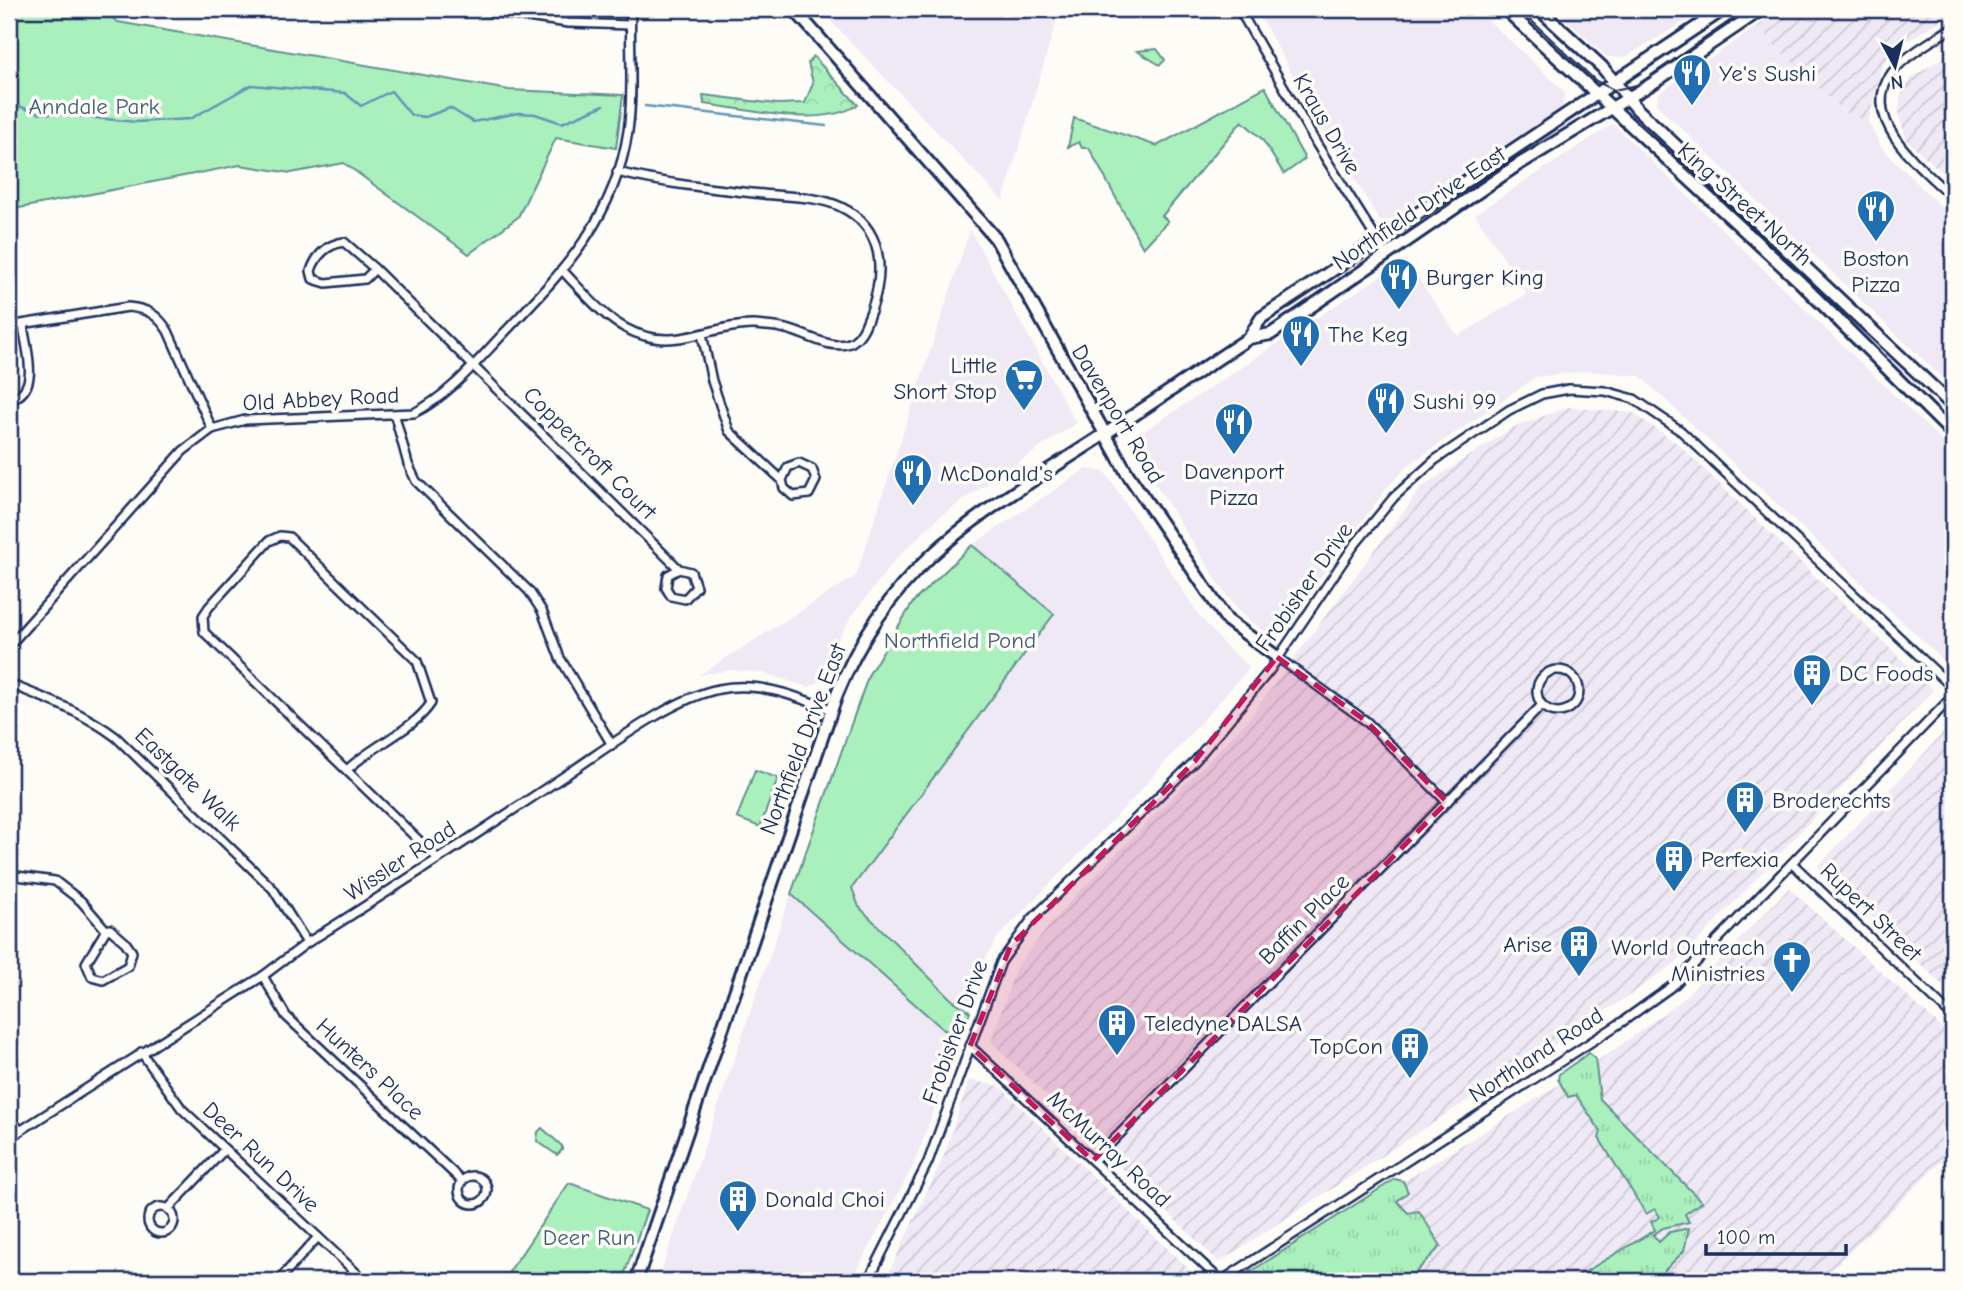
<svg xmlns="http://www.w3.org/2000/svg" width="1962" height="1290" viewBox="0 0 1962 1290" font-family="'Comic Neue',sans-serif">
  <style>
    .built { fill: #eee9f5 }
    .industrial { fill: url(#industrial-furrows) }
    .grass { fill: url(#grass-tufts); stroke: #62908e; stroke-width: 2 }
    .forest { fill: url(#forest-crowns); stroke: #62908e; stroke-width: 2 }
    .park { fill: #aaf0bd; stroke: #62908e; stroke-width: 2 }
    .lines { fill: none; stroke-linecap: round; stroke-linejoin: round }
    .stream { stroke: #6394b9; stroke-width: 2.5 }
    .street-casing { stroke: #1b2f5e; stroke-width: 12 }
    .secondary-casing { stroke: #1b2f5e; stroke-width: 16 }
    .street { stroke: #fdfcf7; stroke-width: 7 }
    .secondary { stroke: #fdfcf7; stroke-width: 10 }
    .tram { stroke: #1b2f5e; stroke-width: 2 }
    .marked { fill: #c2185b; fill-opacity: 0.2; stroke: #c2185b; stroke-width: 5; stroke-dasharray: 14 9; stroke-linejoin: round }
    .labels { text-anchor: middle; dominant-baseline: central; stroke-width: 7; stroke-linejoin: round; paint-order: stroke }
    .poi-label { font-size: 23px; fill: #1b2f5e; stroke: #fdfcf7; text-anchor: start }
    .park-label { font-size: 23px; fill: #3f5f76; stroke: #fdfcf7 }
    .street-label { font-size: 23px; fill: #1b2f5e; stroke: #fdfcf7 }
  </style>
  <defs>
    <pattern id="industrial-furrows" width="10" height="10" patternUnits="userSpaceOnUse" patternTransform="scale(1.75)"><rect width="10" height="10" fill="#eee9f5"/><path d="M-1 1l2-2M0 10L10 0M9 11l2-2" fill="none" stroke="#ccc8d4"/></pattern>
    <pattern id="grass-tufts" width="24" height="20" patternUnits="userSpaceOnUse" patternTransform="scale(1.75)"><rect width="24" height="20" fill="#aaf0bd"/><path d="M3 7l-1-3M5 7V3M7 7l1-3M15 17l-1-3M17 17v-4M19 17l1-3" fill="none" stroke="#92cea5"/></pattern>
    <pattern id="forest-crowns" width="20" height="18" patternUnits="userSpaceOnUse" patternTransform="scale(1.75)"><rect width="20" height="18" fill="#aaf0bd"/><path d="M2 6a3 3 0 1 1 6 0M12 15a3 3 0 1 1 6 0" fill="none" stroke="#92cea5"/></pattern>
  </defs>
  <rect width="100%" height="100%" fill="#fdfcf7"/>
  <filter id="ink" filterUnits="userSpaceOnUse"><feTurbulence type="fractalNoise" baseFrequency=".0143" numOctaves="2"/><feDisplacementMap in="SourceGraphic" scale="14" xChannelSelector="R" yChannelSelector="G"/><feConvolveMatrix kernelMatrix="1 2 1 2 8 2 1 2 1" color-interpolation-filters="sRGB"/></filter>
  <g filter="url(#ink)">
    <g class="built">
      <path d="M 819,9 L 1060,9 L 1003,201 Z"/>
      <path d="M 1256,9 L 1476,9 L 1565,92 L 1562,107 L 1389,220 L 1380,221 L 1306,99 Z"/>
      <path d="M 1555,9 L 1706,9 L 1625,57 L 1607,57 Z"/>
      <path d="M 1756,27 L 1845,113 L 1868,122 L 1882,148 L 1953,219 L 1953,388 L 1657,105 L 1658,94 Z"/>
      <path d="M 1613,124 L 1953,452 L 1953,669 L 1640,376 L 1590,371 L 1536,377 L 1410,464 L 1388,486 L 1275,639 L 1249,620 L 1227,596 L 1135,452 L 1134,438 L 1405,260 L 1458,336 L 1527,294 L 1475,214 Z"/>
      <path d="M 970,230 L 1076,423 L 939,517 L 894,561 L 851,617 L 830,653 L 821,681 L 808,687 L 764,673 L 732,670 L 699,675 L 856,576 Z"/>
      <path d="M 1086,469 L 1105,472 L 1201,618 L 1225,646 L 1250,667 L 1129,803 L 998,937 L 986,957 L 970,1012 L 951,999 L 859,907 L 852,888 L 1054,614 L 972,545 Z"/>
      <path d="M 791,894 L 944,1030 L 961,1037 L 913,1166 L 851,1281 L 658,1281 Z"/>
    </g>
    <g class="industrial">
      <path d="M 1784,9 L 1953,9 L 1953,12 L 1903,44 L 1882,65 L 1868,122 L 1845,113 L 1756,27 Z"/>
      <path d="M 1953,51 L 1953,183 L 1907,140 L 1899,117 L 1900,97 L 1912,78 Z"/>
      <path d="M 1567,407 L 1633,413 L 1678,444 L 1933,690 L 1682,958 L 1630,995 L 1219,1262 L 991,1042 L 1016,967 L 1068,903 L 1247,721 L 1422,487 L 1512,428 Z"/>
      <path d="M 1953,723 L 1953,995 L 1818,866 Z"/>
      <path d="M 1789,888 L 1953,1038 L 1953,1150 L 1820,1281 L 1258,1281 L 1388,1191 L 1610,1053 L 1681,1001 Z"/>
      <path d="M 969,1080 L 999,1086 L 1201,1281 L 885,1281 L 943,1158 Z"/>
    </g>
    <g class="grass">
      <path d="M 1589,1053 L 1595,1058 L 1600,1099 L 1702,1202 L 1685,1214 L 1689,1222 L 1663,1228 L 1653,1235 L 1659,1242 L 1670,1232 L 1689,1228 L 1684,1251 L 1654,1281 L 1570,1281 L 1655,1230 L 1651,1222 L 1660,1217 L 1655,1209 L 1646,1214 L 1599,1138 L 1601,1132 L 1576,1095 L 1568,1097 L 1558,1079 L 1559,1074 Z"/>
      <path d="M 1395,1179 L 1403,1181 L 1408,1192 L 1397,1201 L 1408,1213 L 1419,1211 L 1441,1246 L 1407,1281 L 1242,1281 L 1244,1276 Z"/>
    </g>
    <path class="forest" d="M 813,56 L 858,105 C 818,129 749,109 704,104 L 703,95 L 777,104 L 805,103 L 813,83 L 808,63 Z"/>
    <g class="park">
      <path d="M 9,9 L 100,9 L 118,22 L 509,90 L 623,95 L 616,148 L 556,138 L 518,217 L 469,254 L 344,163 L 291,173 L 240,165 L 9,210 Z"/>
      <path d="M 1157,49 L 1165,60 L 1160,65 L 1137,51 Z"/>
      <path d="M 1265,87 L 1305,159 L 1284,174 L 1262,139 L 1242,121 L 1162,216 L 1168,221 L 1143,248 L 1089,148 L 1082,148 L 1079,142 L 1068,147 L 1074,118 L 1157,146 Z"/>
      <path d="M 972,545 L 1054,614 L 852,888 L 859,907 L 951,999 L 970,1012 L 961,1037 L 944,1030 L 791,894 L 869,674 L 914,601 Z"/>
      <path d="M 755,770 L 778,778 L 760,827 L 737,818 Z"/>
      <path d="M 542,1128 L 562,1146 L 562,1150 L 557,1155 L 537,1141 L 538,1132 Z"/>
      <path d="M 569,1183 L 647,1210 L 622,1281 L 503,1281 Z"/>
    </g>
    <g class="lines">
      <g class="stream">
        <path d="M 9,102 L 34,112 L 136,122 L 190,119 L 251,85 L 345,93 L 361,106 L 391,91 L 411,115 L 425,117 L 450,108 L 473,122 L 518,113 L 535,114 L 562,123 L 604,105"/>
        <path d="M 645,106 L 826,126"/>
      </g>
      <defs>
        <g id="street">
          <path d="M 472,9 L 568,23 L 630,25"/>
          <path d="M 1239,9 L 1316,143 L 1387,256"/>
          <path d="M 1953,27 C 1936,39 1914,50 1899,65 C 1849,113 1921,167 1953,198"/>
          <path d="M 375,269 L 344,242 C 328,244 316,255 311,271 L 313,279 L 326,283 L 365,279 L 375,269 L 679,569 L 691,572 L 696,587 L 685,599 L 671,596 L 666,588 L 668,575 L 679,569"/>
          <path d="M 563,271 C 587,296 610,327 645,336 C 681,347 717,324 754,325 C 764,326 776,326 786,329 C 806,333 831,352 852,342 C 863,335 866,323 871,311 C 885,271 884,228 841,207 C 819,196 787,197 763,194 C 714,189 665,184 617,172"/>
          <path d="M 9,326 L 128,307 C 148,309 157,314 168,331 L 212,429"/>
          <path d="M 702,334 L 712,381 L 729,431 L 782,480 L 784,488 L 793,496 L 809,494 L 816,480 L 812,469 L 799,463 L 788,467 L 782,480"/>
          <path d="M 9,400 C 42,391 26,350 23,325"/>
          <path d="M 395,416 L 408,464 L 416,481 L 529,591 L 542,611 L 560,658 L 612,745"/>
          <path d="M 9,646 L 183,451 L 212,429 L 245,420 L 414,413 C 450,395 477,361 505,332 C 563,271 615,219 628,131 C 634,91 629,49 631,9"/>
          <path d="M 1277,657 L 1366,721 L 1447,802"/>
          <circle cx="1558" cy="691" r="21"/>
          <path d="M 9,684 C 47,699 83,712 116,737 L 273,889 L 307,943"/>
          <path d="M 347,770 C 371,746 414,730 431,703 L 417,661 L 289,537 L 280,536 L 269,541 L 209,607 L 203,616 L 204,632 L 438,859"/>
          <path d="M 1793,864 L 1953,1017"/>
          <path d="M 9,875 L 55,881 L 81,901 L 106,930 L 110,929 L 125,942 L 132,952 L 128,966 L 103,980 L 92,977 L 86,963 L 106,930"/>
          <path d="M 263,976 L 286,1016 L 462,1181"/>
          <path d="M 970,1046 L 1221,1281"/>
          <path d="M 141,1052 L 182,1109 L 365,1281"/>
          <path d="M 9,1118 L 20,1130"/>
          <path d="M 9,1138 L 263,976 L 307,943 C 394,888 480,832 566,775 C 607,748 672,698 719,689 C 759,681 795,696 832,710"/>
          <path d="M 1093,1161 L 1542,705"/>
          <circle cx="473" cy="1190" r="14"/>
          <circle cx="161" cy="1220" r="13"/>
          <path d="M 168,1209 L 224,1150"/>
          <path d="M 9,1274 L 17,1281"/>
          <path d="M 278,1281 L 318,1237"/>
          <path d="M 868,1281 L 928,1162 L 1001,962 L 1032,919 L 1195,761 L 1270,670 L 1353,547 L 1394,497 L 1435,460 L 1509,410 L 1542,394 L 1569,389 L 1605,391 L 1634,399 L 1681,431 L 1953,688"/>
          <path d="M 1221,1281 L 1622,1022 L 1675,984 L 1953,696"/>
        </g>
        <g id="secondary">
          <path d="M 794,9 L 996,239 L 1127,473 L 1227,620 L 1277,657"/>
          <path d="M 1505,9 L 1800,282 L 1953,434"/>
          <path d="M 1539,9 L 1602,67 L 1637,109 L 1953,406"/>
          <path d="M 1249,338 L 1261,318 L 1724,9"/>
          <path d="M 636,1281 L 837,694 C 892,560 978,516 1094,441 C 1146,408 1197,372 1249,338 L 1271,334 L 1516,166 L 1653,83 L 1762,9"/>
        </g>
      </defs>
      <use href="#street" class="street-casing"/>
      <use href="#secondary" class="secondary-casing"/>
      <use href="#street" class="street"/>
      <use href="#secondary" class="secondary"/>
      <path class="tram" d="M 1519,9 L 1596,81 L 1614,90 L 1637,85 L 1747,9"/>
    </g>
  </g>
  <path class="marked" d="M 1277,657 L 1366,721 L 1447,802 L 1093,1161 L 970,1046 L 1011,945 L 1195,761 Z"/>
  <defs>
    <symbol id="restaurant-pin" viewBox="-11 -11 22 30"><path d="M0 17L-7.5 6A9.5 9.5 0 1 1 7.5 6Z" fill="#1f6fb2" stroke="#fdfcf7"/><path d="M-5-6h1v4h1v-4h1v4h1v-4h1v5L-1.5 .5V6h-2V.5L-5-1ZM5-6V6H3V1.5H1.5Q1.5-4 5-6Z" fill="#fff"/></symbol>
    <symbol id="supermarket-pin" viewBox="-11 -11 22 30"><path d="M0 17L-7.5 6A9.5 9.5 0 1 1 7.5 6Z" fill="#1f6fb2" stroke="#fdfcf7"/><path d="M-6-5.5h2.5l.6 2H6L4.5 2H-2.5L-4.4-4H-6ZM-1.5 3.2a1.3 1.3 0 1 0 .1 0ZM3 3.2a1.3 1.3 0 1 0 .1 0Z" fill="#fff"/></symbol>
    <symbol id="building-pin" viewBox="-11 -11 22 30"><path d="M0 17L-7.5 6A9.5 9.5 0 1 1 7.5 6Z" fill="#1f6fb2" stroke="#fdfcf7"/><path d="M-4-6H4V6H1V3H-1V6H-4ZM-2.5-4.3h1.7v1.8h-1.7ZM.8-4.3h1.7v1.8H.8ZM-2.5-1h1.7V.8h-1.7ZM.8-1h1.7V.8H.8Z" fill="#fff"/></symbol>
    <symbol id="church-pin" viewBox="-11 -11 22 30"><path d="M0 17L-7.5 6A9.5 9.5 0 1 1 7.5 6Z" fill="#1f6fb2" stroke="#fdfcf7"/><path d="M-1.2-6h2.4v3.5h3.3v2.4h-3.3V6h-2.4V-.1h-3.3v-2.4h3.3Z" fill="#fff"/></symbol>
  </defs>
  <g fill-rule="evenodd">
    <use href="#restaurant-pin" x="1670" y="51" width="44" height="60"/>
    <use href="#restaurant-pin" x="1854" y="187" width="44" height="60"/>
    <use href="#restaurant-pin" x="1377" y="255" width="44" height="60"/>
    <use href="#restaurant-pin" x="1279" y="312" width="44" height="60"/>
    <use href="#supermarket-pin" x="1002" y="356" width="44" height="60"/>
    <use href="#restaurant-pin" x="1364" y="379" width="44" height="60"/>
    <use href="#restaurant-pin" x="1212" y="400" width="44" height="60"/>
    <use href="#restaurant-pin" x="891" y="451" width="44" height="60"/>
    <use href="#building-pin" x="1790" y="651" width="44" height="60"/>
    <use href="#building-pin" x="1723" y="778" width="44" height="60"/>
    <use href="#building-pin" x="1652" y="837" width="44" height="60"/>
    <use href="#building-pin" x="1557" y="922" width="44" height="60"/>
    <use href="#church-pin" x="1770" y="938" width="44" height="60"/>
    <use href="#building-pin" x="1095" y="1001" width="44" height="60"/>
    <use href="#building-pin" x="1388" y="1024" width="44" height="60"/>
    <use href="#building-pin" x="716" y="1177" width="44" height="60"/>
  </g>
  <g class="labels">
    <g class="poi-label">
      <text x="1719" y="73">Ye's Sushi</text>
      <text x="1876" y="258" text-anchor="middle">Boston<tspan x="1876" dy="26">Pizza</tspan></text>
      <text x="1426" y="277">Burger King</text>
      <text x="1328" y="334">The Keg</text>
      <text x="997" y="365" text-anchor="end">Little<tspan x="997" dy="26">Short Stop</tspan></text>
      <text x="1413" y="401">Sushi 99</text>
      <text x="1234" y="471" text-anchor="middle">Davenport<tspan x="1234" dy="26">Pizza</tspan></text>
      <text x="940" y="473">McDonald's</text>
      <text x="1839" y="673">DC Foods</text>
      <text x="1772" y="800">Broderechts</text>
      <text x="1701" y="859">Perfexia</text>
      <text x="1552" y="944" text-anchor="end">Arise</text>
      <text x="1765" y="947" text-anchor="end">World Outreach<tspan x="1765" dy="26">Ministries</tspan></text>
      <text x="1144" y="1023">Teledyne DALSA</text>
      <text x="1383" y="1046" text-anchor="end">TopCon</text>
      <text x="765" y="1199">Donald Choi</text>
    </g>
    <g class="park-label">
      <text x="94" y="106">Anndale Park</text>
      <text x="960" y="640">Northfield Pond</text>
      <text x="589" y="1237">Deer Run</text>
    </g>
    <g class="street-label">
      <text transform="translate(1327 124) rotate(60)">Kraus Drive</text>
      <text transform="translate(1745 204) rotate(42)">King Street North</text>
      <text transform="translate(1419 208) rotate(-34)">Northfield Drive East</text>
      <text transform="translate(321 399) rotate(-3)">Old Abbey Road</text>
      <text transform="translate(1118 414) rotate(59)">Davenport Road</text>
      <text transform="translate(590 453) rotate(45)">Coppercroft Court</text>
      <text transform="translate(1304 587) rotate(-55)">Frobisher Drive</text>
      <text transform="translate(803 739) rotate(-69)">Northfield Drive East</text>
      <text transform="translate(188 779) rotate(44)">Eastgate Walk</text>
      <text transform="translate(400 861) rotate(-33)">Wissler Road</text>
      <text transform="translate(1871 912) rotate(44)">Rupert Street</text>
      <text transform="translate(1304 919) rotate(-45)">Baffin Place</text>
      <text transform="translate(955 1032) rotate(-70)">Frobisher Drive</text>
      <text transform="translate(1536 1055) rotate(-33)">Northland Road</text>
      <text transform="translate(370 1069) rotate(43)">Hunters Place</text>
      <text transform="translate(1109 1149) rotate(43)">McMurray Road</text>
      <text transform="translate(261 1157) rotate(43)">Deer Run Drive</text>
    </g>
  </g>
  <rect width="1962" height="1290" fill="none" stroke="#fdfcf7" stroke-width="35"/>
  <rect x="18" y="18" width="1927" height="1255" fill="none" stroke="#1b2f5e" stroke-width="2.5" filter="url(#ink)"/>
  <g transform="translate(1895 66) rotate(173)" stroke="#fdfcf7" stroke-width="5" paint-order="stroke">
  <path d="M0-5L12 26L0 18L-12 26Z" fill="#1b2f5e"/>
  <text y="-10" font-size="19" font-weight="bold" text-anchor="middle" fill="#1b2f5e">N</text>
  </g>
  <path d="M1706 1244v10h140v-10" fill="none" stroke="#1b2f5e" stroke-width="3.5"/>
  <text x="1717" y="1244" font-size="21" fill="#1b2f5e" stroke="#fdfcf7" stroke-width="5" paint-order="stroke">100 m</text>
</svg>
